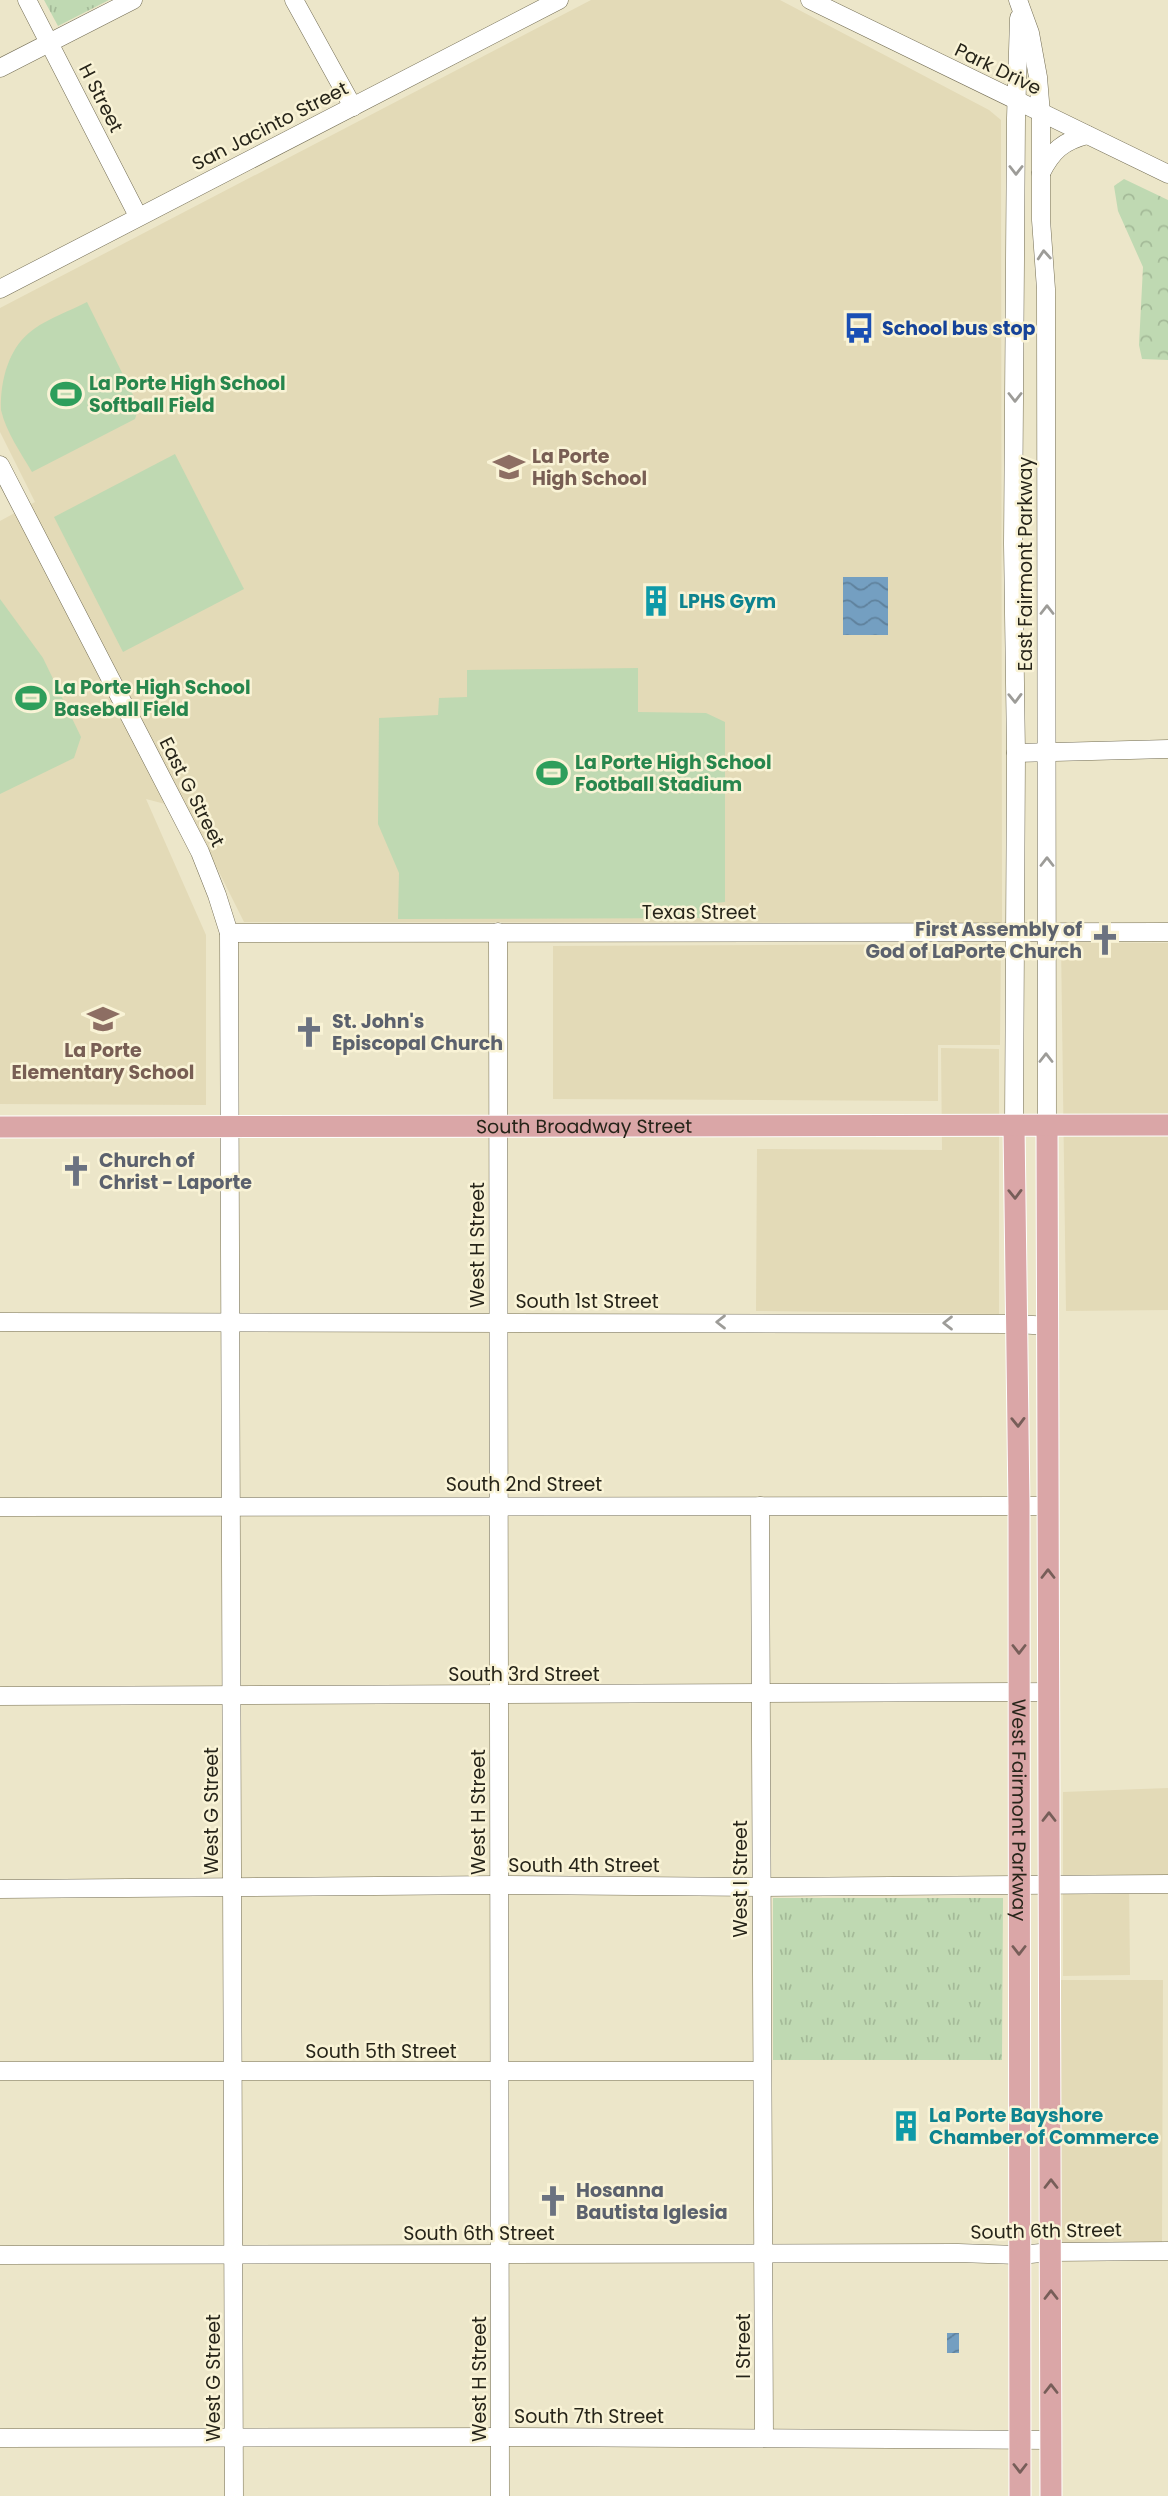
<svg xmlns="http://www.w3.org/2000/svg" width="1168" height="2496" viewBox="0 0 1168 2496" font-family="Poppins,sans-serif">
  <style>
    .built { fill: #e3dab7 }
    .grass { fill: url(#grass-tufts) }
    .forest { fill: url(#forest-crowns) }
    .pitch { fill: #bfd9b2 }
    .water { fill: url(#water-waves) }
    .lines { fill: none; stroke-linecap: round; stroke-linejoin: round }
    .minor-casing { stroke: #736d54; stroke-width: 19 }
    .major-casing { stroke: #fff; stroke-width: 23 }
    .minor { stroke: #fff; stroke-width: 18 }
    .major { stroke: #daa6a7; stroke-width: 21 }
    .oneway { stroke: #9d9c98 }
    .oneway2 { stroke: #775e59 }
    .labels { text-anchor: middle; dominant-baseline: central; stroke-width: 5; stroke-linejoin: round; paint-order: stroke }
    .street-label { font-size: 19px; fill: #262419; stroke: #f9f3d6 }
    .transit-label { font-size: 19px; font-weight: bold; fill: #164399; stroke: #f9f3d6; text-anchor: start }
    .leisure-label { font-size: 19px; font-weight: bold; fill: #27864d; stroke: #f9f3d6; text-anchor: start }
    .education-label { font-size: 19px; font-weight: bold; fill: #785e54; stroke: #f9f3d6; text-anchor: start }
    .culture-label { font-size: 19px; font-weight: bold; fill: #0d838f; stroke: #f9f3d6; text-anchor: start }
    .worship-label { font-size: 19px; font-weight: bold; fill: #5b616d; stroke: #f9f3d6; text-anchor: start }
  </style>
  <defs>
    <pattern id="grass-tufts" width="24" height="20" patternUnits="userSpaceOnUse" patternTransform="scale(1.75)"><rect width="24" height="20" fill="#bfd9b2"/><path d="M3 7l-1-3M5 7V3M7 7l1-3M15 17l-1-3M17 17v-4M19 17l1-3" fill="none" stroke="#a4ba98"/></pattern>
    <pattern id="forest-crowns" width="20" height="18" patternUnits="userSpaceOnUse" patternTransform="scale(1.75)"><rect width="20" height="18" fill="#bfd9b2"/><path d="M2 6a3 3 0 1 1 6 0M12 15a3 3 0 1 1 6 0" fill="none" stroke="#a4ba98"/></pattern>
    <pattern id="water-waves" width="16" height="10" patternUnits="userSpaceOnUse" patternTransform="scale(1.75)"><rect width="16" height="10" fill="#749fc1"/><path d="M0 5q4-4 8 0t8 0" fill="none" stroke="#5f819c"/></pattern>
  </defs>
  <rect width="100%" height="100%" fill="#ece6c9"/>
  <g class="built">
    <path d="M 591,0 L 780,0 L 989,110 L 1001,120 L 1002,923 L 244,922 L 188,810 L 146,799 L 206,935 L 206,1105 L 0,1104 L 0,521 L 35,502 L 0,432 L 0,308 Z"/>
    <path d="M 1061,942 L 1168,943 L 1168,1310 L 1066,1311 Z"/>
    <path d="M 1001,944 L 1000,1045 L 938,1045 L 938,1101 L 553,1099 L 553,946 Z"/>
    <path d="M 941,1048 L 999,1049 L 999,1314 L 756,1311 L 757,1149 L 942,1150 Z"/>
    <path d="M 1168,1788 L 1168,1879 L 1129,1879 L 1130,1975 L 1063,1976 L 1063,1792 Z"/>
    <path d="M 1057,1980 L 1163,1980 L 1162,2247 L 1056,2246 Z"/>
  </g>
  <g class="grass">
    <path d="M 44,0 L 109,0 L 58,26 Z"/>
    <path d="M 773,1898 L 1003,1898 L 1002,2060 L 773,2060 Z"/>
  </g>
  <path class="forest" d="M 1124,179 L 1168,200 L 1168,360 L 1142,359 L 1139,345 L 1143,267 L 1118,211 L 1114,186 Z"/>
  <g class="pitch">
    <path d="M 87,302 L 139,407 L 135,419 L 32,472 C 21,453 6,432 1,410 C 0,380 9,346 34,329 C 49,318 70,311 87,302 Z"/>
    <path d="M 175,454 L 244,589 L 123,652 L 54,517 Z"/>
    <path d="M 0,599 L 43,658 L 81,737 L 74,758 L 0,794 Z"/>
    <path d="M 638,668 L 638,712 L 706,713 L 725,722 L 725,902 L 716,903 L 716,918 L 398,919 L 399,873 L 378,824 L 379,718 L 438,715 L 439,698 L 467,697 L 467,670 Z"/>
  </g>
  <g class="water">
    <rect x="843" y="577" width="45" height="58"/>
    <rect x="947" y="2333" width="12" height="20"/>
  </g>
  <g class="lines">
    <defs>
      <g id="minor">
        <path d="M 27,0 L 138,216"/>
        <path d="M 294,0 L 353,107"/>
        <path d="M 810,0 L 1168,174"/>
        <path d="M 1018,0 L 1030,33 L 1038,77 L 1041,114 L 1041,220 L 1046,289 L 1047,1126"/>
        <path d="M 0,68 L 133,0"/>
        <path d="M 1041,173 C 1052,151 1063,141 1087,135"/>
        <path d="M 0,289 L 559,0"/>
        <path d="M 0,465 L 200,852 L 217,895 L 229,933 L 234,2496"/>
        <path d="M 1016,753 L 1168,749"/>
        <path d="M 498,932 L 500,2496"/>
        <path d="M 229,933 L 1168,932"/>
        <path d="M 1014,1126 L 1016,753 L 1013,544 L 1016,118 L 1019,18"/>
        <path d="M 0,1322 L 1017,1324 L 1049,1326"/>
        <path d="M 760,1506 L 764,2438"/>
        <path d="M 0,1507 L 1048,1506"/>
        <path d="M 0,1696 L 1049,1692"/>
        <path d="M 0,1889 L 499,1885 L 761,1887 L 1168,1884"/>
        <path d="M 0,2071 L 761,2071"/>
        <path d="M 0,2255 L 958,2253 L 1020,2255 L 1051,2252 L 1168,2251"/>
        <path d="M 0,2438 L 520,2437 L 1051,2440"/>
      </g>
      <g id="major">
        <path id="s1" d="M 1014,1126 L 1019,1505 L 1020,2496"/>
        <path d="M 1047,1126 L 1051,2496"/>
        <path id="s2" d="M 0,1127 L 1168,1125"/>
      </g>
    </defs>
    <use href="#minor" class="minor-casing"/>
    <use href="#major" class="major-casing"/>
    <use href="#minor" class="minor"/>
    <use href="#major" class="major"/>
  </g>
  <defs><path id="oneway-chevron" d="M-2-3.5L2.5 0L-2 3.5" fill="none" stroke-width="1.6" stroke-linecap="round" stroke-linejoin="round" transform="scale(1.75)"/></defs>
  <g class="oneway">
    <use href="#oneway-chevron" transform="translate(1016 170) rotate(90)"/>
    <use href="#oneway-chevron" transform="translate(1044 255) rotate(-94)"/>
    <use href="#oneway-chevron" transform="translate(1015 397) rotate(90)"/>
    <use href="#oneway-chevron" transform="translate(1047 610) rotate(-90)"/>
    <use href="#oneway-chevron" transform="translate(1015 698) rotate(89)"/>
    <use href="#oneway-chevron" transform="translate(1047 862) rotate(-90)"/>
    <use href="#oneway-chevron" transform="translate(1046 1058) rotate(-90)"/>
    <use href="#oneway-chevron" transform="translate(721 1322) rotate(180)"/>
    <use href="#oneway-chevron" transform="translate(948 1323) rotate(-180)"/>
  </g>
  <g class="oneway2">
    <use href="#oneway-chevron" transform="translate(1015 1194) rotate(89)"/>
    <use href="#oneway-chevron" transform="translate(1018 1422) rotate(89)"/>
    <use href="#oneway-chevron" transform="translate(1048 1574) rotate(-90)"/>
    <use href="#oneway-chevron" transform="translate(1019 1649) rotate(90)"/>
    <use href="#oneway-chevron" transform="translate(1049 1817) rotate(-90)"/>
    <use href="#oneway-chevron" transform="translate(1019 1950) rotate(90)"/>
    <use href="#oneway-chevron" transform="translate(1051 2184) rotate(-90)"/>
    <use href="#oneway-chevron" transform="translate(1051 2295) rotate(-90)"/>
    <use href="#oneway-chevron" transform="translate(1051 2389) rotate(-90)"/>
    <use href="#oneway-chevron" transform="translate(1020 2468) rotate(90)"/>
  </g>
  <defs>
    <symbol id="bus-bare" viewBox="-9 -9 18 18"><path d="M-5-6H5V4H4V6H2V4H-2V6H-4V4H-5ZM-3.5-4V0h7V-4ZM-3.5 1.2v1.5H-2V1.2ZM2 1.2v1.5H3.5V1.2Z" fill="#1a4fb4" stroke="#f9f3d6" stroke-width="2.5" paint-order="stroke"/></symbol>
    <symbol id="stadium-bare" viewBox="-9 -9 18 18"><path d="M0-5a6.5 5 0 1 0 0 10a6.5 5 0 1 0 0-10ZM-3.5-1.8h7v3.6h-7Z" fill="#2e9e5b" stroke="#f9f3d6" stroke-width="2.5" paint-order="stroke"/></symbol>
    <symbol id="school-bare" viewBox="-9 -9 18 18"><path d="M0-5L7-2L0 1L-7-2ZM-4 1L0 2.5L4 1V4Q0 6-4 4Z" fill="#8d6e63" stroke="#f9f3d6" stroke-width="2.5" paint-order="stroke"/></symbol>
    <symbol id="building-bare" viewBox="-9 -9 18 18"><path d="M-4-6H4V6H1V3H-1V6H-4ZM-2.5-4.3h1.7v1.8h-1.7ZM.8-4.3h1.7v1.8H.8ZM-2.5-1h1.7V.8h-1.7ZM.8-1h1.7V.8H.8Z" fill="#0f9aa8" stroke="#f9f3d6" stroke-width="2.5" paint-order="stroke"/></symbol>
    <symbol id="church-bare" viewBox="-9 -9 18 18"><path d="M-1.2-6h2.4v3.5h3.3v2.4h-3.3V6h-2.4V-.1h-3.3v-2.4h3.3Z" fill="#6b7280" stroke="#f9f3d6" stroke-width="2.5" paint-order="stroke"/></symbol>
  </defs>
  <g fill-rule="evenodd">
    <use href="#bus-bare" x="837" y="306" width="44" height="44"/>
    <use href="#stadium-bare" x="44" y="372" width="44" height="44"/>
    <use href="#school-bare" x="487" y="445" width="44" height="44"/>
    <use href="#building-bare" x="634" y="579" width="44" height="44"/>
    <use href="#stadium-bare" x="9" y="676" width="44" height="44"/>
    <use href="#stadium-bare" x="530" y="751" width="44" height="44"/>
    <use href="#church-bare" x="1083" y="918" width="44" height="44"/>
    <use href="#school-bare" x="81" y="997" width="44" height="44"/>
    <use href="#church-bare" x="287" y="1010" width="44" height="44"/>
    <use href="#church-bare" x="54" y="1149" width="44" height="44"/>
    <use href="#building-bare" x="884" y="2104" width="44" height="44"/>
    <use href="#church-bare" x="531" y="2179" width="44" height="44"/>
  </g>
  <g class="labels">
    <g class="street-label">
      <text transform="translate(998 69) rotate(26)">Park Drive</text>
      <text transform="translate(101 98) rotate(63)">H Street</text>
      <text transform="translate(270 126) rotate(-27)">San Jacinto Street</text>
      <text transform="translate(1025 564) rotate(-90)">East Fairmont Parkway</text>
      <text transform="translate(192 792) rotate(63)">East G Street</text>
      <text x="699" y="912">Texas Street</text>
      <text stroke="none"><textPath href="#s2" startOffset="584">South Broadway Street</textPath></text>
      <text transform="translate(477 1245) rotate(-90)">West H Street</text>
      <text x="587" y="1301">South 1st Street</text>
      <text x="524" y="1484">South 2nd Street</text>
      <text x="524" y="1674">South 3rd Street</text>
      <text transform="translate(211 1811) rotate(-90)">West G Street</text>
      <text stroke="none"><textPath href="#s1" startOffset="684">West Fairmont Parkway</textPath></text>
      <text transform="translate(478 1812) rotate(-90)">West H Street</text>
      <text x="584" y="1865">South 4th Street</text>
      <text transform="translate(740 1879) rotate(-90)">West I Street</text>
      <text x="381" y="2051">South 5th Street</text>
      <text transform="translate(1046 2231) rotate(-1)">South 6th Street</text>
      <text x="479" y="2233">South 6th Street</text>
      <text transform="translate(743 2346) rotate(-90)">I Street</text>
      <text transform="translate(213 2378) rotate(-90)">West G Street</text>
      <text transform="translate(479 2379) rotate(-90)">West H Street</text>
      <text x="589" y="2416">South 7th Street</text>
    </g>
    <g class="transit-label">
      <text x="882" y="328">School bus stop</text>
    </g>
    <g class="leisure-label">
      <text x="89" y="383">La Porte High School<tspan x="89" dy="22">Softball Field</tspan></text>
      <text x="54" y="687">La Porte High School<tspan x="54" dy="22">Baseball Field</tspan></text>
      <text x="575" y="762">La Porte High School<tspan x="575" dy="22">Football Stadium</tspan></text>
    </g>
    <g class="education-label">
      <text x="532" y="456">La Porte<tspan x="532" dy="22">High School</tspan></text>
      <text x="103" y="1050" text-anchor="middle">La Porte<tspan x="103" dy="22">Elementary School</tspan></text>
    </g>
    <g class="culture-label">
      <text x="679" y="601">LPHS Gym</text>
      <text x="929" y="2115">La Porte Bayshore<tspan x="929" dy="22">Chamber of Commerce</tspan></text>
    </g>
    <g class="worship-label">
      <text x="1082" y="929" text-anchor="end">First Assembly of<tspan x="1082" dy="22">God of LaPorte Church</tspan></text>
      <text x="332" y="1021">St. John's<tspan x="332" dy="22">Episcopal Church</tspan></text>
      <text x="99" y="1160">Church of<tspan x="99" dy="22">Christ - Laporte</tspan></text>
      <text x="576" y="2190">Hosanna<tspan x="576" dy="22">Bautista Iglesia</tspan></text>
    </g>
  </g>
</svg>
